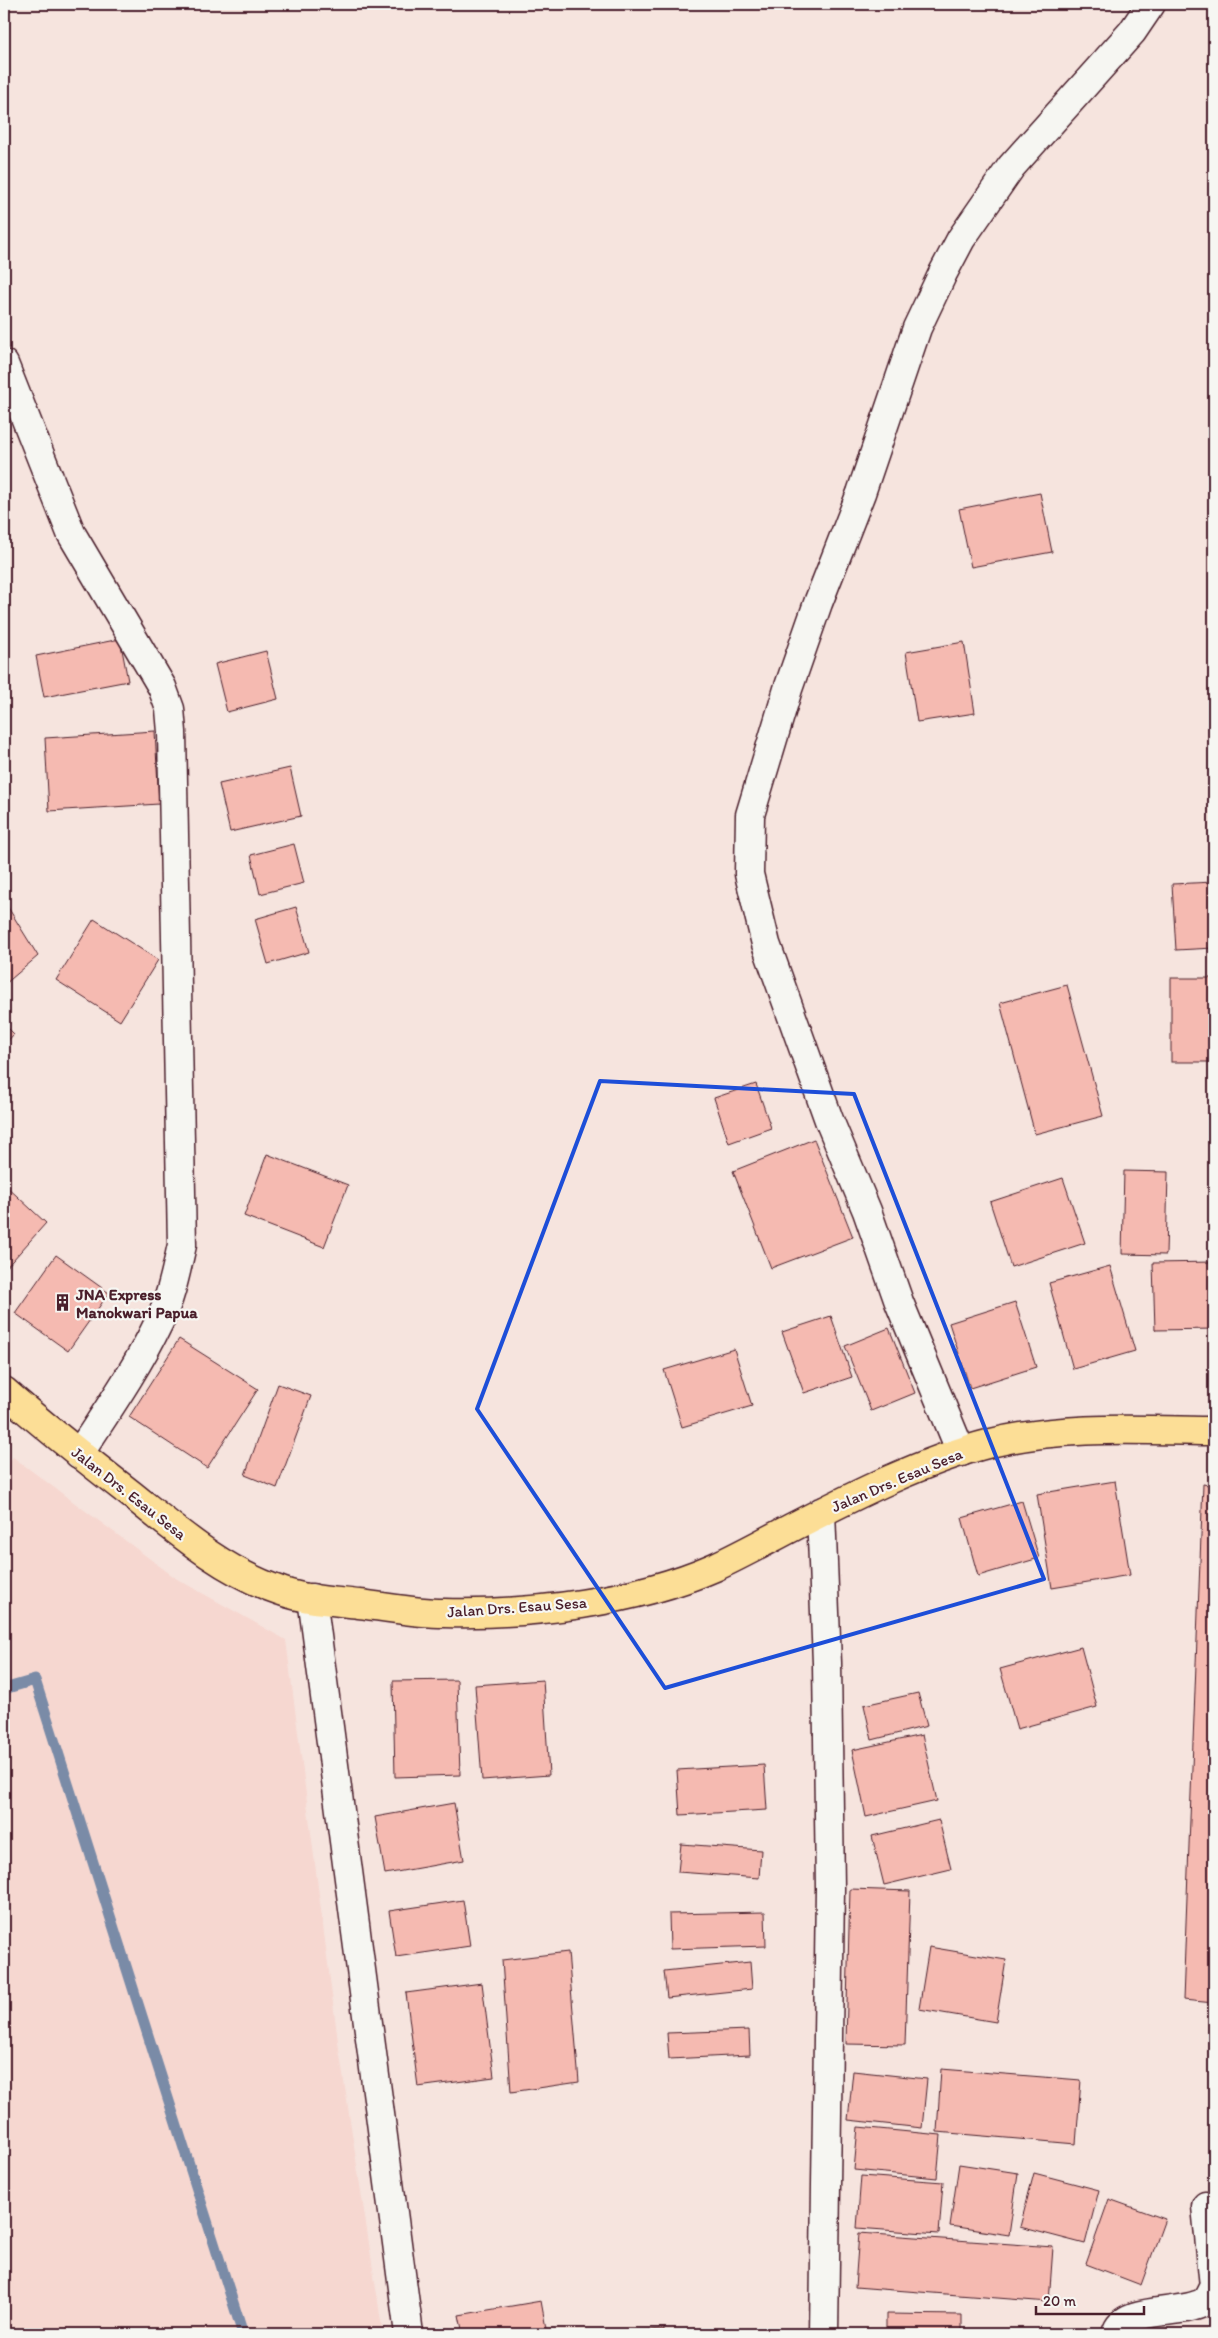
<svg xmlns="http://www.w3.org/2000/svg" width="1218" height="2338" viewBox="0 0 1218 2338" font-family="Itim,sans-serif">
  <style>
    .built { fill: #f6d7d0 }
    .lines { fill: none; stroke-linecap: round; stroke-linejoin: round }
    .stream { stroke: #7a8ba7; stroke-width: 11 }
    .building { fill: #f5bab1; stroke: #4a1f2b }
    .street-casing { stroke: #4a1f2b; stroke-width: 31 }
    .secondary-casing { stroke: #4a1f2b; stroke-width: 31 }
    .highway-casing { stroke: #4a1f2b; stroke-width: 31 }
    .street { stroke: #f6f6f2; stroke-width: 28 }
    .secondary { stroke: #f6f6f2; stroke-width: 28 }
    .highway { stroke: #fcde96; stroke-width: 28 }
    .marked { fill: none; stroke: #1d4ed8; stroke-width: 4; stroke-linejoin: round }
    .labels { text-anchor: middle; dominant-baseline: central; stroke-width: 4.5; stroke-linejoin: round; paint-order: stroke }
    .poi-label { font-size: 16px; font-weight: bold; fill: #4a1f2b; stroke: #f6f6f2; text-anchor: start }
    .street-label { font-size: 16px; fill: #4a1f2b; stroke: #f6f6f2 }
  </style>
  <rect width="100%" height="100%" fill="#f6e4de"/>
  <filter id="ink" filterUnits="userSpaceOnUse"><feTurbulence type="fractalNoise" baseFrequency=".02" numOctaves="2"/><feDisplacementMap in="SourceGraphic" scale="10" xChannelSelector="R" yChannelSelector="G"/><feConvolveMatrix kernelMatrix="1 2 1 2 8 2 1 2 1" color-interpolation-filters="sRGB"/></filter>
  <g filter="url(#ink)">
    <path class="built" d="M 13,1457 L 177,1579 L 286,1640 L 339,2049 L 383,2334 L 4,2334 L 4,1468 Z"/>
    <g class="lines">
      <path class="stream" d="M 4,1689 L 35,1680 L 243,2334"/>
    </g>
    <g class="building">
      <path d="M 1040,493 L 1052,552 L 971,567 L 959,509 Z"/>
      <path d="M 120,639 L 128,681 L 44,697 L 36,656 Z"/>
      <path d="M 964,642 L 975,713 L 917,722 L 906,652 Z"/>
      <path d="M 266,651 L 278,699 L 227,712 L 215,664 Z"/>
      <path d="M 155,731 L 159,804 L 49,811 L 45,738 Z"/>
      <path d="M 290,768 L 301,816 L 230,832 L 219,784 Z"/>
      <path d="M 294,844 L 304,883 L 260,894 L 251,855 Z"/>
      <path d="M 1214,882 L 1214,948 L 1176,950 L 1172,884 Z"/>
      <path d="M 4,901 L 38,956 L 4,985 Z"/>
      <path d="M 296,907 L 309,952 L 268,964 L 255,919 Z"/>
      <path d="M 94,919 L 158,960 L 120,1021 L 56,980 Z"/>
      <rect x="1171" y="978" width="43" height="84"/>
      <path d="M 1067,985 L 1103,1116 L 1035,1134 L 1000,1003 Z"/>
      <path d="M 4,1024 L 14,1034 L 4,1045 Z"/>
      <path d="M 756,1084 L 771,1128 L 729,1143 L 714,1098 Z"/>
      <path d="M 814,1139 L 853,1237 L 771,1268 L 733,1171 Z"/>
      <path d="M 267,1154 L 348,1185 L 324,1247 L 244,1216 Z"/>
      <path d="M 1124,1171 L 1168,1172 L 1166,1255 L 1122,1254 Z"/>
      <path d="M 1063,1178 L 1085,1243 L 1011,1267 L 990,1202 Z"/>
      <path d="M 4,1184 L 46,1223 L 4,1270 Z"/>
      <path d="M 56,1255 L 109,1293 L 68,1351 L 15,1313 Z"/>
      <path d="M 1214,1262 L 1214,1329 L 1155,1330 L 1153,1263 Z"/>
      <path d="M 1110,1266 L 1135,1351 L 1073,1369 L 1049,1283 Z"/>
      <path d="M 1015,1302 L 1036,1367 L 970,1388 L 949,1323 Z"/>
      <path d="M 831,1316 L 852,1377 L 804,1393 L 782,1332 Z"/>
      <path d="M 889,1328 L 915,1393 L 871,1411 L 845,1346 Z"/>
      <path d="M 179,1339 L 258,1389 L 207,1468 L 129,1417 Z"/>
      <path d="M 734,1349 L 752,1406 L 682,1427 L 664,1370 Z"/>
      <path d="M 278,1384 L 311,1396 L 277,1488 L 245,1475 Z"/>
      <path d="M 1115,1481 L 1130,1575 L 1052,1588 L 1037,1494 Z"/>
      <path d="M 1203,1484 L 1214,1486 L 1214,2003 L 1183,2000 Z"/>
      <path d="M 1022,1501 L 1039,1558 L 978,1576 L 962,1518 Z"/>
      <path d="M 1081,1647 L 1097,1707 L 1017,1729 L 1000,1669 Z"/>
      <path d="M 457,1680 L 460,1775 L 395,1777 L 393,1681 Z"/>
      <path d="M 543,1680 L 549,1775 L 482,1780 L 475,1685 Z"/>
      <path d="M 918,1693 L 927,1726 L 872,1740 L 864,1705 Z"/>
      <path d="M 922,1735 L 937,1801 L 866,1817 L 852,1750 Z"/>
      <path d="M 764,1765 L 767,1810 L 680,1815 L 677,1770 Z"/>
      <path d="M 454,1803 L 464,1860 L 385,1874 L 375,1817 Z"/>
      <path d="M 939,1820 L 951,1869 L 884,1885 L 872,1836 Z"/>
      <path d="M 681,1844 L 761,1850 L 759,1878 L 678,1872 Z"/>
      <path d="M 850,1889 L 910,1891 L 905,2045 L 846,2044 Z"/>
      <path d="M 463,1900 L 470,1946 L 396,1957 L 389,1911 Z"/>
      <path d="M 765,1912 L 766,1946 L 670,1949 L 669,1914 Z"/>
      <path d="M 929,1947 L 1006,1960 L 996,2022 L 919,2009 Z"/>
      <path d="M 568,1952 L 579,2082 L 511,2092 L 502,1960 Z"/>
      <path d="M 750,1962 L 752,1989 L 667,1998 L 664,1971 Z"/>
      <path d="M 482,1983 L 494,2077 L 418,2087 L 406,1993 Z"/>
      <path d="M 749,2030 L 750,2055 L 669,2059 L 667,2033 Z"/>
      <path d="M 941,2069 L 1081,2080 L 1076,2144 L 937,2132 Z"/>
      <path d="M 853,2071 L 927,2079 L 922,2128 L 848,2120 Z"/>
      <path d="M 858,2127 L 941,2135 L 937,2178 L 854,2170 Z"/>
      <path d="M 959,2164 L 1018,2173 L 1009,2235 L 950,2226 Z"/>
      <path d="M 1034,2173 L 1099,2190 L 1085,2244 L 1020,2227 Z"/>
      <path d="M 861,2176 L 943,2182 L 939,2234 L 857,2228 Z"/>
      <path d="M 1109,2199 L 1165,2219 L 1141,2285 L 1086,2264 Z"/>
      <path d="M 859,2233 L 1053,2247 L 1049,2302 L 855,2287 Z"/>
      <path d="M 541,2301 L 547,2334 L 463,2334 L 459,2315 Z"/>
      <path d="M 886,2314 L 962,2315 L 962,2334 L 886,2334 Z"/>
      <path d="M 664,2329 L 664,2334 L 591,2334 L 591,2333 Z"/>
      <path d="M 1155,2329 L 1202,2334 L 1154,2334 Z"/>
      <path d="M 730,2330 L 731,2334 L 680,2334 Z"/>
    </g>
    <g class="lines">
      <defs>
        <g id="street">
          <path d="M 4,364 L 71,533 L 162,687 L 170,709 L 172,732 L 182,1245 C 176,1271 171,1298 159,1322 C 137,1368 107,1411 79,1454"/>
          <path d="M 821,1512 L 827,1663 L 830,1888 L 824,2334"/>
          <path d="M 312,1598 L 409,2334"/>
          <path d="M 1116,2334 C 1123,2305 1181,2316 1204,2302 C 1209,2298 1211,2291 1214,2286 L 1206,2206"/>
        </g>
        <path id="secondary" d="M 961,1452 L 899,1302 L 867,1211 L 829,1120 L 766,944 L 749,874 L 750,815 L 788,689 L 818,603 L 861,493 L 917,328 L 943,273 L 961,239 L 1011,167 L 1132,32 L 1151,4"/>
        <path id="highway" d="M 4,1391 C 45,1427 88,1461 132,1495 C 178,1532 224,1572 281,1591 C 305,1600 333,1601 359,1604 C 387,1607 415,1613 444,1613 C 531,1615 635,1602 715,1567 C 741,1555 766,1541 791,1528 C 853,1496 924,1460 991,1443 C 1064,1425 1140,1430 1214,1431"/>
      </defs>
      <use href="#street" class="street-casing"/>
      <use href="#secondary" class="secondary-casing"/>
      <use href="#highway" class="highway-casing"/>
      <use href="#street" class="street"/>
      <use href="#secondary" class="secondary"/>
      <use href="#highway" class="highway"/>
    </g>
  </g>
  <path class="marked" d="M 600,1081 L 854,1094 L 1044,1579 L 665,1688 L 477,1409 Z"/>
  <defs>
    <symbol id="building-bare" viewBox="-9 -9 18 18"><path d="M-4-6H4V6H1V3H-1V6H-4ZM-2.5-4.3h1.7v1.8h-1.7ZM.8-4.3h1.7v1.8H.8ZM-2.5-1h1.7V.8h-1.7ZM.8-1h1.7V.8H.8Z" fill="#4a1f2b" stroke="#f6f6f2" stroke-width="2.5" paint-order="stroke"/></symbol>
  </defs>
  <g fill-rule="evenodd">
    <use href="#building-bare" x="50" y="1290" width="25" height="25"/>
  </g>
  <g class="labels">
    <g class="poi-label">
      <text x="76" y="1294">JNA Express<tspan x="76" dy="18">Manokwari Papua</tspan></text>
    </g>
    <g class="street-label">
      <text transform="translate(897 1480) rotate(-23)">Jalan Drs. Esau Sesa</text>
      <text transform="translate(129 1493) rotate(38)">Jalan Drs. Esau Sesa</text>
      <text transform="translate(517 1607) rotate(-4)">Jalan Drs. Esau Sesa</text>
    </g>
  </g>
  <rect width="1218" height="2338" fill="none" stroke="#f6f6f2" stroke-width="20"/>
  <rect x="10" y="10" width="1198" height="2318" fill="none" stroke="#4a1f2b" stroke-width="2" filter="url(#ink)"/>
  <path d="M1036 2306v8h108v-8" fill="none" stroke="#4a1f2b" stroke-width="2.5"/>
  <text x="1043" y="2306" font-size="15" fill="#4a1f2b" stroke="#f6f6f2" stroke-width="4" paint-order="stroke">20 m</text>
</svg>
